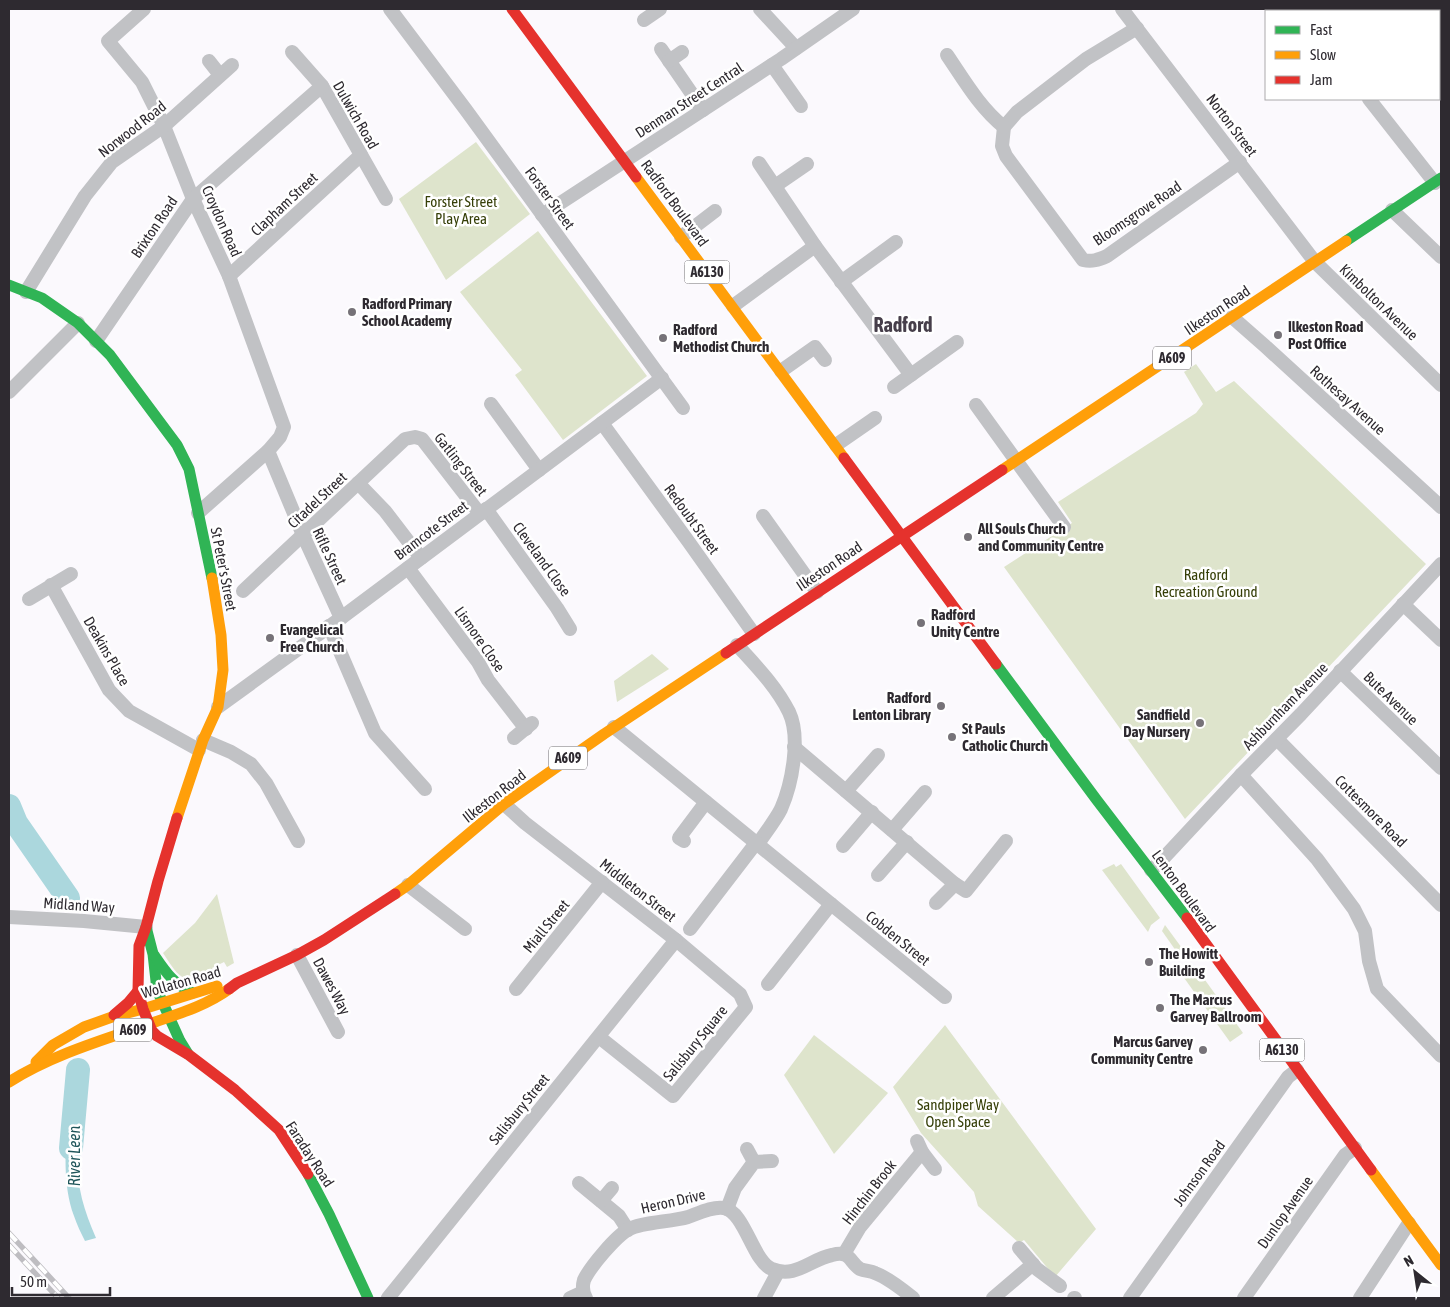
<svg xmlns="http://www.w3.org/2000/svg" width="1450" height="1307" viewBox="0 0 1450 1307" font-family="'Asap Condensed',sans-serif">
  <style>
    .green { fill: #dee4cc }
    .water { fill: #abd7dd }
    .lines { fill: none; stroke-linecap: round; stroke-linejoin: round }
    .river { stroke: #abd7dd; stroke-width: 24 }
    .street { stroke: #c1c2c5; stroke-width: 14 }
    .fast { stroke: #30b455; stroke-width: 11 }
    .slow { stroke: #ff9f0a; stroke-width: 11 }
    .jam { stroke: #e5322d; stroke-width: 11 }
    .rail-casing { stroke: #bebdc1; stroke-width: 5.5 }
    .rail { stroke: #fff; stroke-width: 4; stroke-dasharray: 11; stroke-linecap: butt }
    .poi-dot { fill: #767278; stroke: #fff; stroke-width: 2 }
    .labels { text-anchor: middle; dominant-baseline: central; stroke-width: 5; stroke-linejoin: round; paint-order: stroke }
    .shield { fill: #fff; stroke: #6d6a6e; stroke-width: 1 }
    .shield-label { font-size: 14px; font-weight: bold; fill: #2e2a30 }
    .street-label { font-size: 15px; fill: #2e2a30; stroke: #fff }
    .park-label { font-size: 15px; fill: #363f08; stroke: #fff }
    .poi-label { font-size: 15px; font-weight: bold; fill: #2e2a30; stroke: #fff; text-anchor: start }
    .water-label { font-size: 16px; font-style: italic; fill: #1f555a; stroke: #fff }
    .district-label { font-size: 20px; font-weight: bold; fill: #463e4a; stroke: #fff }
  </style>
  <rect width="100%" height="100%" fill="#fbf9fd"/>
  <g class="green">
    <path d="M 476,142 L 530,214 L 446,280 L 399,199 Z"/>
    <path d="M 538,231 L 647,376 L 563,440 L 515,375 L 522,370 L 460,292 Z"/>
    <path d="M 1196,364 L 1216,392 L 1234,381 L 1426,564 L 1185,819 L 1004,567 L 1072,523 L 1058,502 L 1196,413 L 1203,404 L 1184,372 Z"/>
    <path d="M 652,654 L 669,669 L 617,702 L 614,681 Z"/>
    <path d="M 1114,864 L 1116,867 L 1121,864 L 1160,918 L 1151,925 L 1148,932 L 1102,870 Z"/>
    <path d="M 217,894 L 234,963 L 227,967 L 224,962 L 212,968 L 214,972 C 183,986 180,979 163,953 L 195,923 Z"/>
    <path d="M 1165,925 L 1190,959 L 1185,961 L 1181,958 L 1162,931 Z"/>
    <path d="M 1195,966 L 1243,1033 L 1230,1042 L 1182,975 Z"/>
    <path d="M 945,1025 L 1096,1229 L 1055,1277 L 1024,1240 L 1019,1243 L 978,1206 L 974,1192 L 921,1133 L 893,1087 Z"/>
    <path d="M 814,1035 L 888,1093 L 834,1154 L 784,1075 Z"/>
  </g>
  <path class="water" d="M 79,1114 C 79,1128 77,1143 77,1157 C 77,1188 84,1210 96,1238 L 85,1241 C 81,1233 77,1225 74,1216 C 62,1184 66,1148 67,1115 Z"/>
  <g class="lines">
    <g class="river">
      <path d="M 9,806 L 16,823 L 68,898"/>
      <path d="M 71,1148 L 78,1070"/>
    </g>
    <g class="street">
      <path d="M 144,9 L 108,41 L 142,82 L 164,126 L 193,199 L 229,276 L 284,427 L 280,437 L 268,451 L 198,513"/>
      <path d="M 390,9 L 466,110 L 683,408"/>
      <path d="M 760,9 L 796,48"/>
      <path d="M 1122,9 L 1315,262 L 1441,385"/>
      <path d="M 1298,9 L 1300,11"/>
      <path d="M 644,20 L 660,9"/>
      <path d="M 1137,28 L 1086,59 L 1017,112 L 1004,127 L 1002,146 L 1006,156 L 1083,260 C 1092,262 1098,260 1107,256 L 1240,162"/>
      <path d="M 661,49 L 703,110"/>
      <path d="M 292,52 L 322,86 L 386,199"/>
      <path d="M 947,55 C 964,80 980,108 1004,127"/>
      <path d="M 209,61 L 220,75"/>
      <path d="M 669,61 L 682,52"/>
      <path d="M 772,65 L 801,106"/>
      <path d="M 1369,99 L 1435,183"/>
      <path d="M 759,163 L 815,246 L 911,375"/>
      <path d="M 775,186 L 807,164"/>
      <path d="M 1392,210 L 1441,257"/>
      <path d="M 542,215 L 781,59 L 853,9"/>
      <path d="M 681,237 L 715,211"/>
      <path d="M 229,276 L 361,155"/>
      <path d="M 841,282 L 896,242"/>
      <path d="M 26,292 L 85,196 L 112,162 L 164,126 L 232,65"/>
      <path d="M 733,306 L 815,246"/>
      <path d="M 1232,317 L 1265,346 L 1441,507"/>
      <path d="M 96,341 L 193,199 L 322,86"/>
      <path d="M 781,371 L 815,347 L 825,360"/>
      <path d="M 894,387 L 957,342"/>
      <path d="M 9,392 L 78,323"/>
      <path d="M 491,404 L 539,470"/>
      <path d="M 976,405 L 1064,527"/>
      <path d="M 602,423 L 688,541 L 754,634"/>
      <path d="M 836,445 L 875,418"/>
      <path d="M 268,451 L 303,535 L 341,618"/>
      <path d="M 358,483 L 385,511 L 421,558"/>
      <path d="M 486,509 L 557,608 L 570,629"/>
      <path d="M 763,516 L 817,592"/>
      <path d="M 408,568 L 478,662 L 488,680 L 526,729"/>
      <path d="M 51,585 L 109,690 L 129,711 L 199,750"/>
      <path d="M 243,591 L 405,439 L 415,437 L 422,439 L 480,514"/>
      <path d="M 29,599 L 71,574"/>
      <path d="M 1403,604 L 1441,640"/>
      <path d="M 329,626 L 375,733 L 425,789"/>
      <path d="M 737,645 C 756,666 776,686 789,712 C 801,737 792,784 781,809 C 775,821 765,833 758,844"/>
      <path d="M 1340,671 L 1441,768"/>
      <path d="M 218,707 L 341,618 L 662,378"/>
      <path d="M 614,727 L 945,997"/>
      <path d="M 514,738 L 532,723"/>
      <path d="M 1277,739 L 1441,905"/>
      <path d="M 203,740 L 231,752 L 251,764 L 266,783 L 298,841"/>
      <path d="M 794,747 L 955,884"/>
      <path d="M 1241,775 L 1317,859 L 1354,909 L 1365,931 L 1369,961 L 1377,989 L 1441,1056"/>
      <path d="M 846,791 L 878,755"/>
      <path d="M 504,804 L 525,823 L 676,940 L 740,994 L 746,1007 L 673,1096 L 599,1037"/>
      <path d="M 892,830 L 925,792"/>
      <path d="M 684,841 L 679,838 L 706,802"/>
      <path d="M 843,846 L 872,812"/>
      <path d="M 1151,870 L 1158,864 L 1241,775 L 1301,714 L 1441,564"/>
      <path d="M 878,875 L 907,842"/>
      <path d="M 408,885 L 465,929"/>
      <path d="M 936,903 L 955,884 L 966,891 L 1006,841"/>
      <path d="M 9,917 L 84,921 L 146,927"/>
      <path d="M 690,929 L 756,843"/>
      <path d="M 297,955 L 338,1032"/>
      <path d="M 768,984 L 831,904"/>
      <path d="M 516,989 L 602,882"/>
      <path d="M 917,1141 L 922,1152 L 935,1169"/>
      <path d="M 747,1149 L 754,1162"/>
      <path d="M 579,1183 L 613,1211 L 619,1216 L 628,1230"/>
      <path d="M 601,1201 L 612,1188"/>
      <path d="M 727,1209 L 735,1188 L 754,1162 L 772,1161"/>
      <path d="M 1019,1248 L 1037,1269 L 1060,1286"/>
      <path d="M 844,1254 L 860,1227 L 922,1152"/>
      <path d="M 388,1298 L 676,940"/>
      <path d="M 570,1298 L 583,1292"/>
      <path d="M 586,1298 C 583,1293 582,1287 584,1280 C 590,1267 616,1236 629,1229 C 643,1222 671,1222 688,1217 C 699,1213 713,1206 724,1208 C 745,1212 753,1262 772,1269 C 795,1279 811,1259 832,1255 C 851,1250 849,1262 860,1269 C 865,1271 871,1271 875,1273 C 888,1278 902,1289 913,1298"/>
      <path d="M 764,1298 L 778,1272"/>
      <path d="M 993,1298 L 1033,1264"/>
      <path d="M 1074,1298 L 1075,1298"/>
      <path d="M 1130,1298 L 1288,1077 L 1297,1070"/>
      <path d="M 1244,1298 L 1345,1155 L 1355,1148"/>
      <path d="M 1360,1298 L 1409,1223"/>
    </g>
    <g class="fast">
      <path d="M 1346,241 L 1441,178"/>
      <path d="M 9,285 L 42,298 L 78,323 L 110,355 L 177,445 L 189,469 L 212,578"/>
      <path d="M 996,664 L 1096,799 L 1187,918"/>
      <path d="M 146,927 L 153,954 L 157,990 L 180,1041 L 188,1054"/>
      <path d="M 154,955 C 165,971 174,985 193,993"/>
      <path d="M 308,1174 L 329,1214 L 368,1298"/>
    </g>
    <g class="slow">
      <path d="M 636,177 L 844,458"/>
      <path d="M 1002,470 L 1346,241"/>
      <path d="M 177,818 L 203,740 L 218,707 L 223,670 L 221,635 L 212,578"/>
      <path d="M 395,894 L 408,885 L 504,804 L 604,734 L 726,653"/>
      <path d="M 36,1062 L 53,1045 L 84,1027 L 112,1017 L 143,1009 L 217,986"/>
      <path d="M 9,1082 C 53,1054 106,1039 155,1022 C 181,1013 207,1005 229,989"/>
      <path d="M 1371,1170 L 1441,1265"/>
    </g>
    <g class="jam">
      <path d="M 512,9 L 636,177"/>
      <path d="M 844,458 L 996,664"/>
      <path d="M 726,653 L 1002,470"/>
      <path d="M 177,818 L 158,881 L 146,927 L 139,946 L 138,991 L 143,1009 L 152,1031 L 157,1036 L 189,1055 L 235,1090 L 279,1130 L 308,1174"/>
      <path d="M 1187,918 L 1371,1170"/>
      <path d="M 229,989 L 237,983 L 297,955 L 324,940 L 395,894"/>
      <path d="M 114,1015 L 128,1003 L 138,991"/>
    </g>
    <defs>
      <g id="rail">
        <path d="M 9,1233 L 69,1298"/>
        <path d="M 9,1245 L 58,1298"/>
      </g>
    </defs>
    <use href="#rail" class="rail-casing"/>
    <use href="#rail" class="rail"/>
  </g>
  <g class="poi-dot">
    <circle cx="352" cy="312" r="5"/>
    <circle cx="1278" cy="335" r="5"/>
    <circle cx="663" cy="338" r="5"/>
    <circle cx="968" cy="537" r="5"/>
    <circle cx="921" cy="623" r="5"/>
    <circle cx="270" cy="638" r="5"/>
    <circle cx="941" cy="706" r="5"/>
    <circle cx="1200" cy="723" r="5"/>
    <circle cx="952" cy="737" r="5"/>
    <circle cx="1149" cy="962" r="5"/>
    <circle cx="1160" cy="1008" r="5"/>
    <circle cx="1203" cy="1050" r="5"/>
  </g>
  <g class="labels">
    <g class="shield">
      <rect x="684.5" y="260.5" width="45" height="23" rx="4"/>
      <rect x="1153" y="346.5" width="38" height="23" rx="4"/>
      <rect x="549" y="746.5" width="38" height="23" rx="4"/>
      <rect x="114" y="1018.5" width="38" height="23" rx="4"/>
      <rect x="1259.5" y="1038.5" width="45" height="23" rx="4"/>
    </g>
    <g class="shield-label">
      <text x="707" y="272">A6130</text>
      <text x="1172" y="358">A609</text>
      <text x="568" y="758">A609</text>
      <text x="133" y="1030">A609</text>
      <text x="1282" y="1050">A6130</text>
    </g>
    <g class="street-label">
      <text transform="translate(689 100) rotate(-33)">Denman Street Central</text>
      <text transform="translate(356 115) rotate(60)">Dulwich Road</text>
      <text transform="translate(1232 125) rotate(53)">Norton Street</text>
      <text transform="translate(132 129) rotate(-38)">Norwood Road</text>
      <text transform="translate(550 198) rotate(54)">Forster Street</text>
      <text transform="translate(675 203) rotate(54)">Radford Boulevard</text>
      <text transform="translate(284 204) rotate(-43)">Clapham Street</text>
      <text transform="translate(1137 213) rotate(-34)">Bloomsgrove Road</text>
      <text transform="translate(222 221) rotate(66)">Croydon Road</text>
      <text transform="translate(154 227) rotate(-56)">Brixton Road</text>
      <text transform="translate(1379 302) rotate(44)">Kimbolton Avenue</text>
      <text transform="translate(1217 310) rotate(-34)">Ilkeston Road</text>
      <text transform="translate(1348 400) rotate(42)">Rothesay Avenue</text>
      <text transform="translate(461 464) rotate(52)">Gatling Street</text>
      <text transform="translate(317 500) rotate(-43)">Citadel Street</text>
      <text transform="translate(692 519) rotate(54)">Redoubt Street</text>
      <text transform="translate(431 530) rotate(-37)">Bramcote Street</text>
      <text transform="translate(330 556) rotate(65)">Rifle Street</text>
      <text transform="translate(542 559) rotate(54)">Cleveland Close</text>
      <text transform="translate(829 566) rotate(-34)">Ilkeston Road</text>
      <text transform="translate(224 569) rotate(79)">St Peter's Street</text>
      <text transform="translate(480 639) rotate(55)">Lismore Close</text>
      <text transform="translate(107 651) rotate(60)">Deakins Place</text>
      <text transform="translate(1391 698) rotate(44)">Bute Avenue</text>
      <text transform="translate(1285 706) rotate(-46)">Ashburnham Avenue</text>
      <text transform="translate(494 796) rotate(-38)">Ilkeston Road</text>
      <text transform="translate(1371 811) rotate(45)">Cottesmore Road</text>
      <text transform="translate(638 890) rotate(38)">Middleton Street</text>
      <text transform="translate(1184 891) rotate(54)">Lenton Boulevard</text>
      <text transform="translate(79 905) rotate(4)">Midland Way</text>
      <text transform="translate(546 926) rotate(-51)">Miall Street</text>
      <text transform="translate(898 938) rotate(39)">Cobden Street</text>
      <text transform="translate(181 982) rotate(-16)">Wollaton Road</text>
      <text transform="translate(332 986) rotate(62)">Dawes Way</text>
      <text transform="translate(695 1043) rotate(-51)">Salisbury Square</text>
      <text transform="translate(519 1109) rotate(-51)">Salisbury Street</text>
      <text transform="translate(310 1154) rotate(57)">Faraday Road</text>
      <text transform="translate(1199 1173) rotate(-54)">Johnson Road</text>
      <text transform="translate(869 1192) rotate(-52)">Hinchin Brook</text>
      <text transform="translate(673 1201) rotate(-13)">Heron Drive</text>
      <text transform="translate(1285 1212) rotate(-55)">Dunlop Avenue</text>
    </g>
    <g class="park-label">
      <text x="461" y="201">Forster Street<tspan x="461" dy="17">Play Area</tspan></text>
      <text x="1206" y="574">Radford<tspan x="1206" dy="17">Recreation Ground</tspan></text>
      <text x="958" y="1104">Sandpiper Way<tspan x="958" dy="17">Open Space</tspan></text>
    </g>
    <g class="poi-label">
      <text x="362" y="303">Radford Primary<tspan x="362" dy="17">School Academy</tspan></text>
      <text x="1288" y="326">Ilkeston Road<tspan x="1288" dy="17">Post Office</tspan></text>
      <text x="673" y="329">Radford<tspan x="673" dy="17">Methodist Church</tspan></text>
      <text x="978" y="528">All Souls Church<tspan x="978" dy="17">and Community Centre</tspan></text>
      <text x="931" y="614">Radford<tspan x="931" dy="17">Unity Centre</tspan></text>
      <text x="280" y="629">Evangelical<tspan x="280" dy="17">Free Church</tspan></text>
      <text x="931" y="697" text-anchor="end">Radford<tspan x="931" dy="17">Lenton Library</tspan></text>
      <text x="1190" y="714" text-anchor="end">Sandfield<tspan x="1190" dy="17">Day Nursery</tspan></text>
      <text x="962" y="728">St Pauls<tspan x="962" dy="17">Catholic Church</tspan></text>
      <text x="1159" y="953">The Howitt<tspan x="1159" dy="17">Building</tspan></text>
      <text x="1170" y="999">The Marcus<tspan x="1170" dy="17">Garvey Ballroom</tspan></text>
      <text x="1193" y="1041" text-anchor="end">Marcus Garvey<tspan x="1193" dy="17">Community Centre</tspan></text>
    </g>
    <g class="water-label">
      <text transform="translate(74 1156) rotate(-90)">River Leen</text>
    </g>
    <g class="district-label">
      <text x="903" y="324">Radford</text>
    </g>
  </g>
  <rect width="1450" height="1307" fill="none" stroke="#2e2a30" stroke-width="20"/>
  <rect x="1265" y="10" width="175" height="90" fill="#ffffff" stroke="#abaaac"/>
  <rect x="1275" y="26" width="25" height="8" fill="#30b455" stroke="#abaaac"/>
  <text x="1310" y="35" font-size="15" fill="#2e2a30">Fast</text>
  <rect x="1275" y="51" width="25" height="8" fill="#ff9f0a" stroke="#abaaac"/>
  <text x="1310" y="60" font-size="15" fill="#2e2a30">Slow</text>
  <rect x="1275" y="76" width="25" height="8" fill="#e5322d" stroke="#abaaac"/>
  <text x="1310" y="85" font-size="15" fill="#2e2a30">Jam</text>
  <g transform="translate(1415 1272) rotate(330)" stroke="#ffffff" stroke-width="4" paint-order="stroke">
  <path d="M0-4L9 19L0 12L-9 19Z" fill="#2e2a30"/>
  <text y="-8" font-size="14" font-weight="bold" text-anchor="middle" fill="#2e2a30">N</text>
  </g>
  <path d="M12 1287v8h98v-8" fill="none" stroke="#2e2a30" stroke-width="2.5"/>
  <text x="20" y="1287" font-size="15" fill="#2e2a30" stroke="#ffffff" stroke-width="4" paint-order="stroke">50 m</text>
</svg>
